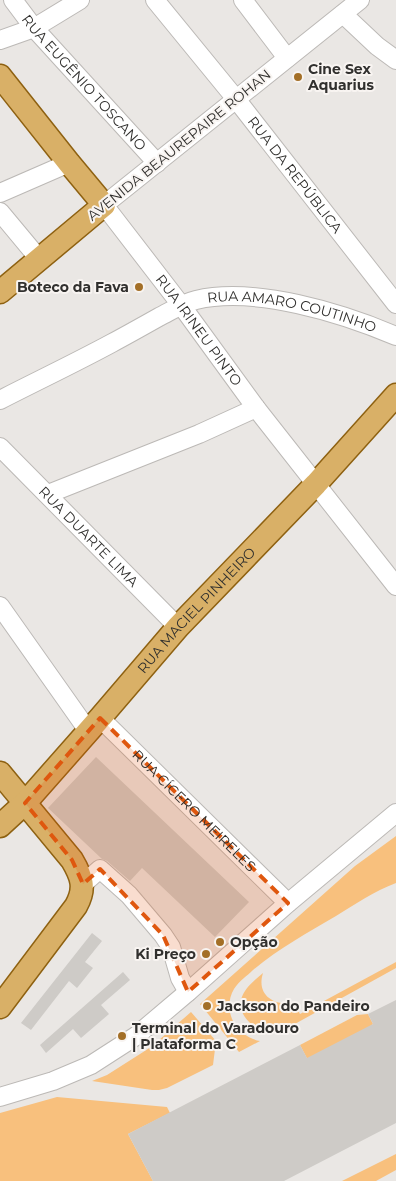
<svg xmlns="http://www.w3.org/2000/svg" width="396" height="1181" viewBox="0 0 396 1181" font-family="Montserrat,sans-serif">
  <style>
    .green { fill: #f8c07d }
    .building { fill: #cecbc7 }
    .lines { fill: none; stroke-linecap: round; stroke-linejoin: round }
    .minor-casing { stroke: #bcb9b6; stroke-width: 20 }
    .major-casing { stroke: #8e6111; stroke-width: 25 }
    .minor { stroke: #fff; stroke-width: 18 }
    .major { stroke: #d9b067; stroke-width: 22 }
    .marked { fill: #df570e; fill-opacity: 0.2; stroke: #df570e; stroke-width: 4; stroke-dasharray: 10 6; stroke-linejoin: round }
    .poi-dot { fill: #a36f27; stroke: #f8f4f1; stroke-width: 2 }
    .labels { text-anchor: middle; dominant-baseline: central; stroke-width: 4; stroke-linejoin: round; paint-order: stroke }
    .poi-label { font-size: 14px; font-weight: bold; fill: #31302e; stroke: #f8f4f1; text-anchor: start }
    .street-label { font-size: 14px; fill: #31302e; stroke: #f8f4f1 }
  </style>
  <rect width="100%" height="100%" fill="#eae7e4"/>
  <g class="green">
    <path d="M 396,836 L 396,883 C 375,891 355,904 336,916 C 307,933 278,949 253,970 C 247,976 239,981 234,989 C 228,999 228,1011 233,1021 C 239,1032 249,1039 260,1041 L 239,1052 L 200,1004 L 355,866 Z"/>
    <path d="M 396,962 L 396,968 L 284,1030 C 279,1032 274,1033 269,1032 C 254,1030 238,1016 241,1000 C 244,988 255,980 263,973 C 256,995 274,1006 294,1003 L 300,1014 Z"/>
    <path d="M 191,1012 L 216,1041 L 213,1065 L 167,1088 L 159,1090 L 152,1090 L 92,1081 L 107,1075 L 151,1047 Z"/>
    <path d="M 368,1014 L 373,1024 L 313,1070 L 300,1045 L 357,1015 Z"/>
    <path d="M 57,1097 L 167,1107 L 170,1113 L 128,1134 L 153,1181 L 0,1181 L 0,1113 Z"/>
    <path d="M 396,1154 L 396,1170 L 376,1181 L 342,1181 Z"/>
  </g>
  <g class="building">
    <path d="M 96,757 L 249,902 L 215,937 L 142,868 L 130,881 L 107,861 L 102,859 L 48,808 Z"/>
    <path d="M 92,933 L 102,941 L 85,962 L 93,968 L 77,988 L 69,981 L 31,1030 L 21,1023 Z"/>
    <path d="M 123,972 L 130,980 L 101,1005 L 109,1014 L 81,1038 L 73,1029 L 46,1053 L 40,1045 Z"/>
    <path d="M 396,1000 L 396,1123 L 284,1181 L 153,1181 L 128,1134 L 300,1045 L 307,1058 L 373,1024 L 368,1014 Z"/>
  </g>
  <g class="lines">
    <defs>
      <g id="minor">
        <path id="s1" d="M 13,0 L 34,28 L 157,163"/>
        <path id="s2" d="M 155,0 L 236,99 L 396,304"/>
        <path d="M 243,0 L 287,58"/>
        <path id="s3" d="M 360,0 L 104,205 L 181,305 L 256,408 L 396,586"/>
        <path d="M 343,14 L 377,46 L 396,60"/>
        <path d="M 0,40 L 34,28 L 80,0"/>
        <path d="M 0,193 L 69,163"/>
        <path d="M 0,212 L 40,260"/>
        <path id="s4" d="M 0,400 C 37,381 75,363 112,343 C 127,335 143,326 159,317 C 171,311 183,303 196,300 C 255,286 342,313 396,336"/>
        <path id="s5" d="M 0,447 L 178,627"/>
        <path d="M 48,494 L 199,434 L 256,408"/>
        <path d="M 0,606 L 89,732"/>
        <path id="s6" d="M 100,718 L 288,903"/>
        <path d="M 83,884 L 100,869 L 129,895 L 163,935 L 171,947 L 180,978 L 188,992"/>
        <path d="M 0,1097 L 53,1081 L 91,1065 L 136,1036 L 188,992 L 288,903 L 396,813"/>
      </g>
      <g id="major">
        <path d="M 0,76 L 69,163 L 104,205 L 0,292"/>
        <path d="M 0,773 L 72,860 C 82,877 86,888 76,906 L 0,1007"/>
        <path id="s7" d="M 0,826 L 25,803 L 100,718 L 178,627 L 316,484 L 396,395"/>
      </g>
    </defs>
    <use href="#minor" class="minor-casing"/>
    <use href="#major" class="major-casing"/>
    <use href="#minor" class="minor"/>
    <use href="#major" class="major"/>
  </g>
  <path class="marked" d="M 100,718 L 288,903 L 188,992 L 163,935 L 100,869 L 83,884 L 72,860 L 25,803 Z"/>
  <g class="poi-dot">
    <circle cx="298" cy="77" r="5"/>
    <circle cx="139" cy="287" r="5"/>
    <circle cx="220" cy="942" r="5"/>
    <circle cx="206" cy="954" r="5"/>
    <circle cx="207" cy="1006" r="5"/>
    <circle cx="122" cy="1036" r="5"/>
  </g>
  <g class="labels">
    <g class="poi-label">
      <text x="308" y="69">Cine Sex<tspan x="308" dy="16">Aquarius</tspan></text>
      <text x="129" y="287" text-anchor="end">Boteco da Fava</text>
      <text x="230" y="942">Opção</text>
      <text x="196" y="954" text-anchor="end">Ki Preço</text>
      <text x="217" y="1006">Jackson do Pandeiro</text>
      <text x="132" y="1028">Terminal do Varadouro<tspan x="132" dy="16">| Plataforma C</tspan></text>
    </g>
    <g class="street-label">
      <text stroke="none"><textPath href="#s1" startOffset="109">RUA EUGÊNIO TOSCANO</textPath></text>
      <text transform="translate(179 145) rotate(-39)">AVENIDA BEAUREPAIRE ROHAN</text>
      <text stroke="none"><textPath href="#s2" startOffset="224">RUA DA REPÚBLICA</textPath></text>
      <text stroke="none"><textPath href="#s4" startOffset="318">RUA AMARO COUTINHO</textPath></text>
      <text stroke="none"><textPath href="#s3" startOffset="485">RUA IRINEU PINTO</textPath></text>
      <text stroke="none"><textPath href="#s5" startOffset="126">RUA DUARTE LIMA</textPath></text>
      <text stroke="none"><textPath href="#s7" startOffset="292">RUA MACIEL PINHEIRO</textPath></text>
      <text stroke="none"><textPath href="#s6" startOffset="132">RUA CÍCERO MEIRELES</textPath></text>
    </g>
  </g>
</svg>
